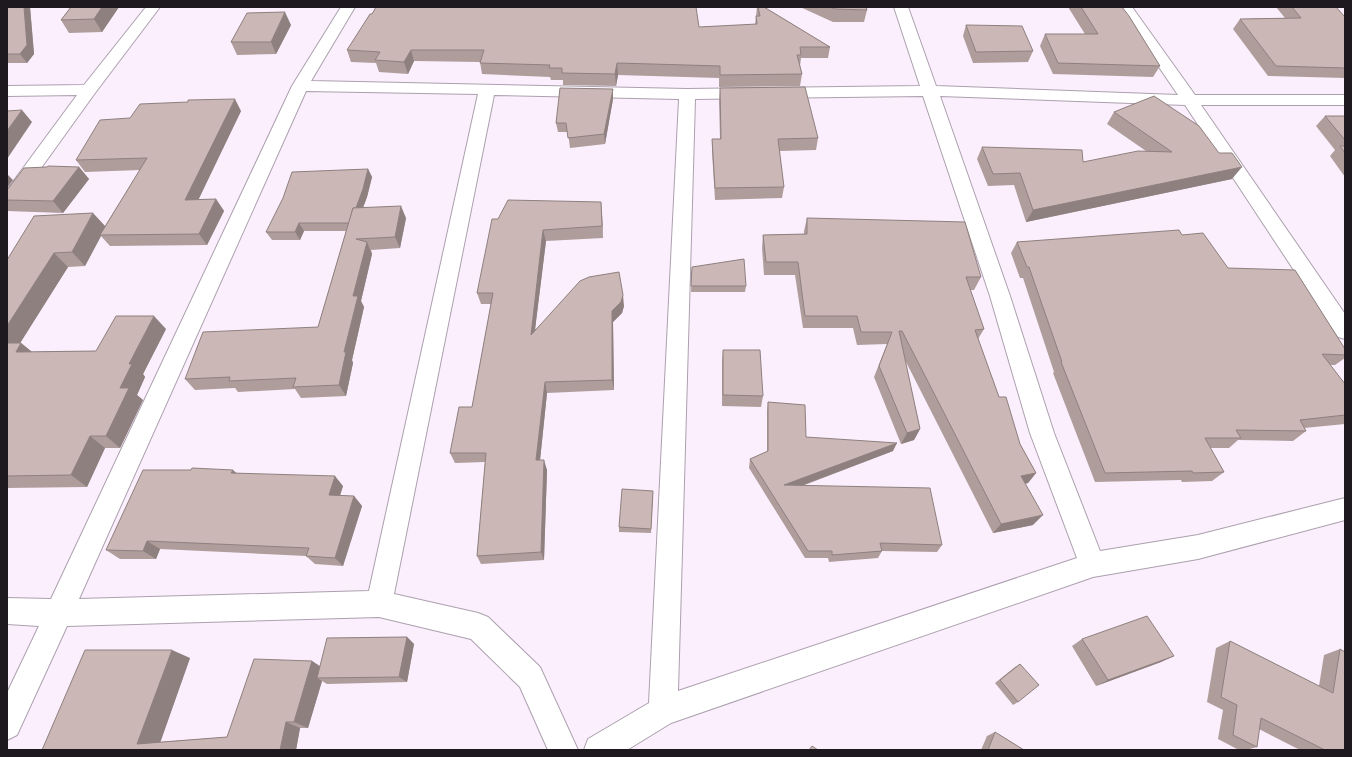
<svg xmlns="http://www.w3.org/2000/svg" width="1352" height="757" viewBox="0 0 1352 757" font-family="'Fira Sans',sans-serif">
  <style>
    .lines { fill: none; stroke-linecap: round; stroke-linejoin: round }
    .minor-casing { stroke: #aca0ae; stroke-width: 2 }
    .minor { fill: #fff; fill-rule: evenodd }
    .wall { fill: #af9d9c }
    .shaded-wall { fill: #8e807f }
    .building { fill: #cbb7b5; stroke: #8e807f }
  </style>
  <rect width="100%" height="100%" fill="#fbeefd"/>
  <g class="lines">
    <defs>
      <g id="minor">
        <path d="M 146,7 L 160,7 L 95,93 L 13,207 L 7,209 L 7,190 L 77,95 L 7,96 L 7,86 L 84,85 Z"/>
        <path d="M 341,7 L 355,7 L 311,81 L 687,89 L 920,86 L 894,7 L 908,7 L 936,86 L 1178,95 L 1118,7 L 1132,7 L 1195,95 L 1345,95 L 1345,105 L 1201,105 L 1345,314 L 1345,339 L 1338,337 L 1185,105 L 940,96 L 1010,296 L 1054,433 L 1100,551 L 1198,535 L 1345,498 L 1345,520 L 1198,559 L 1093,577 L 671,723 L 627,750 L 584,750 L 588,739 L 649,703 L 679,99 L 494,95 L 394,594 L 478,613 L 488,617 L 540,667 L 578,750 L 548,750 L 520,687 L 471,639 L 379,617 L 67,626 L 17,735 L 7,740 L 7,693 L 39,626 L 7,624 L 7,598 L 51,599 L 292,86 ZM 306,91 L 478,94 L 369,591 L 79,599 ZM 923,96 L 990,296 L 1030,433 L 1077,558 L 678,691 L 695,99 Z"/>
      </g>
    </defs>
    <use href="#minor" class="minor-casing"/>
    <use href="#minor" class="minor"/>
  </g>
  <g class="wall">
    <path d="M 7,7 L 30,7 L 34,54 L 27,63 L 7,63 Z"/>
    <path d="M 71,7 L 119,7 L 102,32 L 69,33 L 61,20 Z"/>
    <path d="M 757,7 L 764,7 L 830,47 L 828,58 L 801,58 L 800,66 L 802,74 L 800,86 L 719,87 L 719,78 L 618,75 L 616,86 L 563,85 L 563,80 L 551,80 L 550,77 L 482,74 L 480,62 L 414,61 L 408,74 L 379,72 L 376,63 L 351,62 L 347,50 L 699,27 L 755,25 Z"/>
    <path d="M 800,7 L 866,7 L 867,10 L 864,22 L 833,22 Z"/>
    <path d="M 1068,7 L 1122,7 L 1160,66 L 1153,77 L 1053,74 L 1040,46 L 1045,34 L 1085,34 Z"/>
    <path d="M 1276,7 L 1336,7 L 1345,17 L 1345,78 L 1268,76 L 1233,29 L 1240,19 L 1285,18 Z"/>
    <path d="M 291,25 L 276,54 L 237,55 L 231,42 Z"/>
    <path d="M 966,25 L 1033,51 L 1028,62 L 973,63 L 963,36 Z"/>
    <path d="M 720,88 L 818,138 L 816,150 L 779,151 L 784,187 L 782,198 L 715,200 L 712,151 L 712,139 L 720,139 L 719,100 Z"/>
    <path d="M 613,99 L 605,144 L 570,148 L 568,132 L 558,132 L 556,123 Z"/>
    <path d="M 241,111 L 198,200 L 216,199 L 224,211 L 207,245 L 110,246 L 101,236 L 85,266 L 68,267 L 20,343 L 21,343 L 32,352 L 96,351 L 166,329 L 143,374 L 145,377 L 137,395 L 143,400 L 120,448 L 105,448 L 87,487 L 7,488 L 7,260 L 105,226 L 140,170 L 85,172 L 76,160 L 130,118 Z"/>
    <path d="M 1114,112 L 1232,179 L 1026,222 L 1014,185 L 988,186 L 977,159 L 982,147 L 1083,162 L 1146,151 L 1107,124 Z"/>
    <path d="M 1325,116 L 1345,116 L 1345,177 L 1330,156 L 1335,150 L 1316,126 Z"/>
    <path d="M 79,167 L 89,179 L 63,213 L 7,211 L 7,190 Z"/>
    <path d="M 368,169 L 372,177 L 367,197 L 363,208 L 406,218 L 400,248 L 371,250 L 372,254 L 361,301 L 364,307 L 352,360 L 353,363 L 346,396 L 301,398 L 295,389 L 238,392 L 235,388 L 195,390 L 185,379 L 318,327 L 346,231 L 304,231 L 300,240 L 272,240 L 266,232 Z"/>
    <path d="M 601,202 L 602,214 L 603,238 L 546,241 L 535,329 L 624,306 L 622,313 L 613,322 L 614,390 L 547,393 L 540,460 L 547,470 L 544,560 L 481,564 L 477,556 L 485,462 L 455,463 L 450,453 L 472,407 L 491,304 L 481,304 L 477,293 L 498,219 Z"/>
    <path d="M 807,218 L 981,277 L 974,290 L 970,290 L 984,329 L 978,339 L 999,397 L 1020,444 L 1036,473 L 1028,483 L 1025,484 L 1033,525 L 993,533 L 905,360 L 920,429 L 914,440 L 901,444 L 874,377 L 887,344 L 857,345 L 853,328 L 803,328 L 795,275 L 764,275 L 762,248 L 763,235 L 804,234 L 804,231 Z"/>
    <path d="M 1182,235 L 1228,268 L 1345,349 L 1345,358 L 1335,365 L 1330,365 L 1345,384 L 1345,424 L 1304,428 L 1306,431 L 1293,441 L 1238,440 L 1229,448 L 1210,448 L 1224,472 L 1212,481 L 1182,482 L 1181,480 L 1095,482 L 1053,373 L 1054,372 L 1023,278 L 1020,278 L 1011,253 L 1017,242 Z"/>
    <path d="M 692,267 L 746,286 L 745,292 L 691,292 Z"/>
    <path d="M 723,350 L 763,396 L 761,407 L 722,406 L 722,361 Z"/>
    <path d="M 768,402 L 806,437 L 893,451 L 802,486 L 942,545 L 937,552 L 882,551 L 878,558 L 829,562 L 828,558 L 805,558 L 749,468 L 750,459 L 767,452 L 767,411 Z"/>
    <path d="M 237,473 L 343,486 L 340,496 L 354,496 L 362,506 L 343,566 L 315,564 L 306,556 L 160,549 L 156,559 L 120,559 L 106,550 Z"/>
    <path d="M 653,491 L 653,495 L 651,533 L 619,532 L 619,527 Z"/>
    <path d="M 407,637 L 414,644 L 407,682 L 327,684 L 322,681 L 308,728 L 300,728 L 296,750 L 42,750 L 190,658 L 160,742 L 227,737 L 312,661 L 320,666 Z"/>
    <path d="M 1082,639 L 1174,656 L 1161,662 L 1096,686 L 1072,646 Z"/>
    <path d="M 1230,641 L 1319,686 L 1324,655 L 1340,649 L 1345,750 L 1300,750 L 1259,729 L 1257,747 L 1246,750 L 1239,750 L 1218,739 L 1223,710 L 1207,702 L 1216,648 Z"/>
    <path d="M 1020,664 L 1018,702 L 1013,705 L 995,683 L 1015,667 Z"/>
    <path d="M 995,732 L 1024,750 L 981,750 L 987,736 Z"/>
  </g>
  <g class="shaded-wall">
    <path d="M 24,7 L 30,7 L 34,54 L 27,63 L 20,54 Z"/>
    <path d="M 102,7 L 119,7 L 102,32 L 94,19 Z"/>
    <path d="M 285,12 L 291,25 L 276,54 L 271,42 Z"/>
    <path d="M 411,50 L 414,61 L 408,74 L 404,62 Z"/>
    <path d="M 617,63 L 618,75 L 616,86 L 615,74 Z"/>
    <path d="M 613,89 L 613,99 L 605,144 L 604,134 Z"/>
    <path d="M 235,99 L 241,111 L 193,211 L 185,200 Z"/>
    <path d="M 22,110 L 32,122 L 7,159 L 7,131 Z"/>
    <path d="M 79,167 L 89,179 L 63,213 L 53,201 Z"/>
    <path d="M 1242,167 L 1232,179 L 1026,222 L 1033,210 Z"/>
    <path d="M 368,169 L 372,177 L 367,197 L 354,231 L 350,223 Z"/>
    <path d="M 7,174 L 13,180 L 7,188 Z"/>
    <path d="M 216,199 L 224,211 L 207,245 L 199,234 Z"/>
    <path d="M 601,202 L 602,214 L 603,238 L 602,226 Z"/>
    <path d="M 401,206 L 406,218 L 400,248 L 395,237 Z"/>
    <path d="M 93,213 L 106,227 L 100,235 L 101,236 L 85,266 L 72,252 Z"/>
    <path d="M 299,223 L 304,231 L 300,240 L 295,232 Z"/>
    <path d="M 543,230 L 546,241 L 533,346 L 531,335 Z"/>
    <path d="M 367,242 L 372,254 L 361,301 L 364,307 L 352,360 L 353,363 L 346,396 L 339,385 L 353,296 Z"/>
    <path d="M 54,253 L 68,267 L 12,356 L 7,352 L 7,326 Z"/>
    <path d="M 623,295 L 624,306 L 622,313 L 613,322 L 614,390 L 612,380 L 612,311 Z"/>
    <path d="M 154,316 L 166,329 L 143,374 L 145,377 L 137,395 L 143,400 L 120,448 L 106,436 L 120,388 L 129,364 Z"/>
    <path d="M 21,343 L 37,356 L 16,352 Z"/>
    <path d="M 545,382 L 547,393 L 539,470 L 536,460 Z"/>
    <path d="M 920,429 L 914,440 L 901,444 L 907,433 Z"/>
    <path d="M 90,436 L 105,448 L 87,487 L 71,475 Z"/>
    <path d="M 897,443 L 893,451 L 782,493 L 784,485 Z"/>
    <path d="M 544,460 L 547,470 L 544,560 L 541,552 Z"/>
    <path d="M 233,470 L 243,479 L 231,473 Z"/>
    <path d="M 1036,473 L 1028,483 L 1012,486 L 1021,476 Z"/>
    <path d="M 335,476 L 343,486 L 337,504 L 329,495 Z"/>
    <path d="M 354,496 L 362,506 L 343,566 L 335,558 Z"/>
    <path d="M 1043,515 L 1033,525 L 993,533 L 1001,524 Z"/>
    <path d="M 147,541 L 160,549 L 156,559 L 143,551 Z"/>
    <path d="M 407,637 L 414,644 L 407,682 L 399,677 Z"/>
    <path d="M 172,650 L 190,658 L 158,749 L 137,744 Z"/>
    <path d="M 1174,656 L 1161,662 L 1096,686 L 1108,680 Z"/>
    <path d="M 312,661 L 325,670 L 317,678 L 322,681 L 308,728 L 294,722 Z"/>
    <path d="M 286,722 L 300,728 L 296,750 L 280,750 Z"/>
  </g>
  <g class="building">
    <path d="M 7,7 L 24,7 L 27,45 L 20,54 L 7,54 Z"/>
    <path d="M 71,7 L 102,7 L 94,19 L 61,20 Z"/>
    <path d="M 376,7 L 696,7 L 699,27 L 757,24 L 756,16 L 760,16 L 758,7 L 764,7 L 830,47 L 800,47 L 801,55 L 797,55 L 802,74 L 720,75 L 720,66 L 617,63 L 615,74 L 562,73 L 562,68 L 549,68 L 550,65 L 480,63 L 484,50 L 411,50 L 404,62 L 375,60 L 380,52 L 347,50 L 370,14 L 372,14 Z"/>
    <path d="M 830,7 L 866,7 L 867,10 L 835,9 Z"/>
    <path d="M 1081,7 L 1122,7 L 1129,16 L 1160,66 L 1058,63 L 1045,34 L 1098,34 Z"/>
    <path d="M 1292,7 L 1336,7 L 1345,17 L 1345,68 L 1276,66 L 1240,19 L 1301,18 Z"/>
    <path d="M 285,12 L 271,42 L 231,42 L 247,13 Z"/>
    <path d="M 966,25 L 1022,26 L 1033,51 L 976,52 Z"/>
    <path d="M 805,87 L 818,138 L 778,139 L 784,187 L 715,188 L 712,139 L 721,139 L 720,88 Z"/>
    <path d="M 560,88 L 613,89 L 604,134 L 568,138 L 566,123 L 556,123 Z"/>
    <path d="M 1154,96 L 1199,126 L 1219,153 L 1232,153 L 1242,167 L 1033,210 L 1020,173 L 993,174 L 982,147 L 1082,150 L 1083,162 L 1138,151 L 1172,152 L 1114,112 Z"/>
    <path d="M 235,99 L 185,200 L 216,199 L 199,234 L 100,235 L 147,158 L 76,160 L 100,120 L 130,118 L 140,104 L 188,102 L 188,100 Z"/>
    <path d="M 22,110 L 7,131 L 7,111 Z"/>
    <path d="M 1325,116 L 1345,116 L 1345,140 Z"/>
    <path d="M 1340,146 L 1345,146 L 1345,153 Z"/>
    <path d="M 48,166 L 79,167 L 53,201 L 7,200 L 7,190 L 24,168 L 47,167 Z"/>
    <path d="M 368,169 L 363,189 L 356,208 L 353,208 L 349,223 L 299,223 L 295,232 L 266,232 L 283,198 L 292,172 Z"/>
    <path d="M 508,200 L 601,202 L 602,226 L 543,230 L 531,335 L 580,281 L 589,277 L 619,272 L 623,295 L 621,302 L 612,311 L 612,380 L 545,382 L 536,460 L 544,460 L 541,552 L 477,556 L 486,453 L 450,453 L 459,407 L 472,407 L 493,293 L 477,293 L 492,219 L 498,219 Z"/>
    <path d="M 401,206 L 395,237 L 356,239 L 367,242 L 353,296 L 358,296 L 344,352 L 346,352 L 339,385 L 293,387 L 296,378 L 229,381 L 230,377 L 185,379 L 203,332 L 318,327 L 353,208 Z"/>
    <path d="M 93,213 L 72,252 L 54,253 L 7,326 L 7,260 L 34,216 Z"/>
    <path d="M 807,218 L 965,222 L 981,277 L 966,277 L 984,329 L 975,330 L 999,397 L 1006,397 L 1020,444 L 1036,473 L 1021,476 L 1043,515 L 1001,524 L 902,331 L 899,331 L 920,429 L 907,433 L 879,366 L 892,332 L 861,332 L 857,316 L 805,316 L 798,262 L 766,262 L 763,235 L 807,234 Z"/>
    <path d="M 1179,230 L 1182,235 L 1203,233 L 1228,268 L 1295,270 L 1345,349 L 1345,355 L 1322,354 L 1345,384 L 1345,415 L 1300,420 L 1306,431 L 1236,430 L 1241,438 L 1205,438 L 1224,472 L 1193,473 L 1192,471 L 1105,473 L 1061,362 L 1062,362 L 1029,267 L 1027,267 L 1017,242 Z"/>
    <path d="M 744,259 L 746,286 L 691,286 L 692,267 Z"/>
    <path d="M 116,316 L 154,316 L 129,364 L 132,364 L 120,388 L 129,388 L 106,436 L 90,436 L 71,475 L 7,476 L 7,343 L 21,343 L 16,352 L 96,351 Z"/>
    <path d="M 723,350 L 760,350 L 763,396 L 723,395 Z"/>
    <path d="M 768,402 L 805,405 L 806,437 L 897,443 L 784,485 L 930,488 L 942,545 L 880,543 L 882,551 L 832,555 L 832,551 L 808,551 L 750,459 L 768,451 Z"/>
    <path d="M 192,468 L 233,470 L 231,473 L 335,476 L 329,495 L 354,496 L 335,558 L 306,556 L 309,548 L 147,541 L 143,551 L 106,550 L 143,470 L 191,470 Z"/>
    <path d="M 622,489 L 653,491 L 651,529 L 619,527 Z"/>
    <path d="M 1147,616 L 1174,656 L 1108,680 L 1082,639 Z"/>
    <path d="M 407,637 L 399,677 L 317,678 L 327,638 Z"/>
    <path d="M 1230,641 L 1333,693 L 1340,649 L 1345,652 L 1345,750 L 1325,750 L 1261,718 L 1257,747 L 1233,735 L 1237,705 L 1221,697 Z"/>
    <path d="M 85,650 L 172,650 L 137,744 L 227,737 L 254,659 L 312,661 L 294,722 L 286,722 L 280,750 L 42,750 Z"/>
    <path d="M 1020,664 L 1039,685 L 1018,702 L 1000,680 Z"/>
    <path d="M 995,732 L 1024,750 L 988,750 Z"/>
    <path d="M 812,746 L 818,750 L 809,750 Z"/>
  </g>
  <rect width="1352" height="757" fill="none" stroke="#1e191e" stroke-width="16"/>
</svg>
